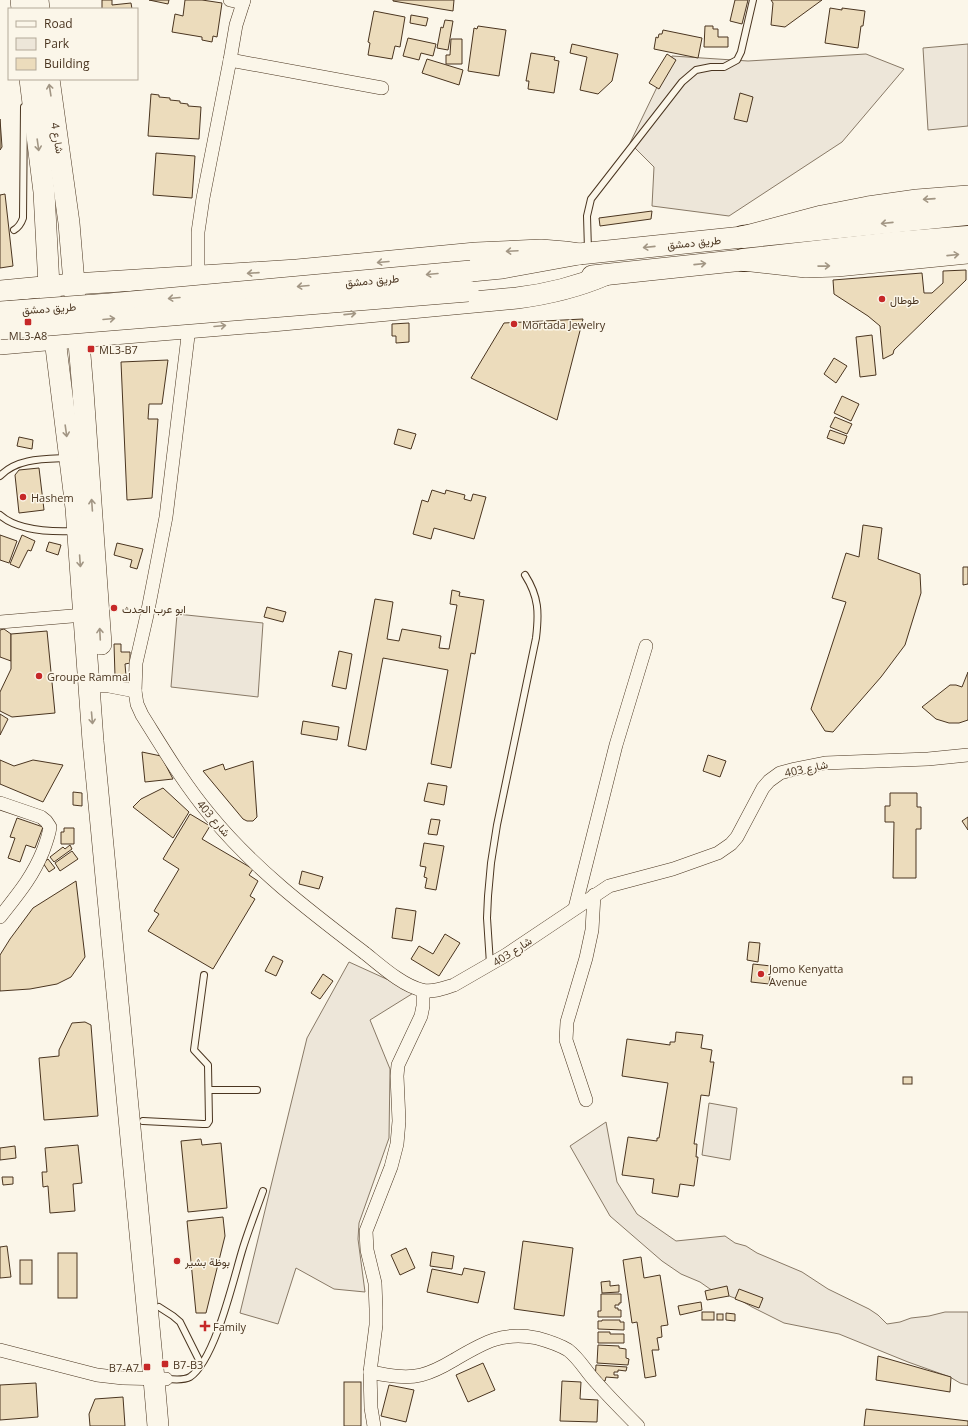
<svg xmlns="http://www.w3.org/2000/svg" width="968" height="1426" viewBox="0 0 968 1426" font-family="'Open Sans',Vazirmatn,sans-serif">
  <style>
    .green { fill: #ede6d9; stroke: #887966 }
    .building { fill: #ecdcbc; stroke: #4a3520 }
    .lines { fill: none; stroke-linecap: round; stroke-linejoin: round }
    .service-casing { stroke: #4a3520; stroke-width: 8 }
    .minor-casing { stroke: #4a3520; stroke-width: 14 }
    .trunk-casing { stroke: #4a3520; stroke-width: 22 }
    .motorway-casing { stroke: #4a3520; stroke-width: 24 }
    .service { stroke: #fbf6e9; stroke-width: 6 }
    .minor { stroke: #fbf6e9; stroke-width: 13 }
    .trunk { stroke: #fbf6e9; stroke-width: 21 }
    .motorway { stroke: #fbf6e9; stroke-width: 22 }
    .trunk-bridge-casing { stroke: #4a3520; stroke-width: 22; stroke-linecap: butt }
    .trunk-bridge { stroke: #fbf6e9; stroke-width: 21 }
    .oneway { stroke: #a29684 }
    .poi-dot { fill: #c62828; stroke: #fbf6e9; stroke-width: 1.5 }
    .labels { text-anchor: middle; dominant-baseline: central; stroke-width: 3; stroke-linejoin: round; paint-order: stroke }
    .street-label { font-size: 11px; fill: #4a3520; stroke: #fbf6e9 }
    .poi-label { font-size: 11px; fill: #4a3520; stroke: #fbf6e9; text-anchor: start }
  </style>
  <rect width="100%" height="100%" fill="#fbf6e9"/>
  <g class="green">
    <path d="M 968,44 L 968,126 L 928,130 L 923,48 Z"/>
    <path d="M 866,54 L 904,69 L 842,142 L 729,216 L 652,206 L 654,167 L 630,143 L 672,56 L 748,61 Z"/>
    <path d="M 177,614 L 263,623 L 258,697 L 171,687 Z"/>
    <path d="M 349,962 L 415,992 L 370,1020 L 390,1069 L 389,1138 L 359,1223 L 358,1239 L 365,1292 L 334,1289 L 296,1268 L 278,1324 L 240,1313 L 307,1038 Z"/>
    <path d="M 709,1103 L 737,1108 L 730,1160 L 702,1155 Z"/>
    <path d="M 606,1122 L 617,1182 L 637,1214 L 676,1241 L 725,1236 L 735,1243 L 746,1246 L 757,1253 L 802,1272 L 828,1289 L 869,1309 L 878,1315 L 887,1324 L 900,1322 L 911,1318 L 929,1316 L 945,1312 L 968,1312 L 968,1385 L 960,1383 L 950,1377 L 908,1362 L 839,1334 L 784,1323 L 752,1307 L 740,1300 L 710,1289 L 700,1282 L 681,1274 L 662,1261 L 610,1216 L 570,1146 Z"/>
  </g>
  <g class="building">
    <path d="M 102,0 L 112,0 L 112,5 L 131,3 L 132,9 L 102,9 Z"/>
    <path d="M 149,0 L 169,0 L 168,4 Z"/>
    <path d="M 185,0 L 202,0 L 222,3 L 217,37 L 213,36 L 212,42 L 202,40 L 202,37 L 172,32 L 175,14 L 183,16 Z"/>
    <path d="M 393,0 L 454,0 L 453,11 L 393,1 Z"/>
    <path d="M 735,0 L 748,0 L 742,24 L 730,21 Z"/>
    <path d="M 771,0 L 822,0 L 785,27 L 771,25 L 773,3 Z"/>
    <path d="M 830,8 L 842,10 L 842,8 L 865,11 L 863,26 L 861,26 L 858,48 L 825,43 Z"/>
    <path d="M 374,11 L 405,17 L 400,47 L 395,46 L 392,59 L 368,55 L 370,43 L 368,42 Z"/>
    <path d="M 411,15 L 428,18 L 426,26 L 410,23 Z"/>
    <path d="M 445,20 L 453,21 L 448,50 L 437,48 L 441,27 L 443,28 Z"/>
    <path d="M 478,26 L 506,30 L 499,76 L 468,71 L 474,28 L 477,29 Z"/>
    <path d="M 705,26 L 713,26 L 713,29 L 718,29 L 718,37 L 728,37 L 728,47 L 704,47 Z"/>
    <path d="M 663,30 L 702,38 L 698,58 L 654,49 L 656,37 L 658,38 L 659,34 L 662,34 Z"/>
    <path d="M 408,38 L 436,44 L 433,56 L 421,53 L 419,60 L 403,56 Z"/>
    <path d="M 451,39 L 462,39 L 462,64 L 446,64 L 446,55 L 450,55 Z"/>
    <path d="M 572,44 L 618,54 L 612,81 L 598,94 L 580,90 L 587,57 L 570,53 Z"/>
    <path d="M 531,53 L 555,57 L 554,60 L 559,61 L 554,93 L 528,89 L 529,81 L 526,81 Z"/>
    <path d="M 667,54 L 676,60 L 659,89 L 649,83 Z"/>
    <path d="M 427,59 L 463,70 L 459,85 L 422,73 Z"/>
    <path d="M 740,93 L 753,97 L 747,122 L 734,119 Z"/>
    <path d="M 151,94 L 159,95 L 159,97 L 170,98 L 170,100 L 180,101 L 180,103 L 188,104 L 188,106 L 201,107 L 199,139 L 148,136 Z"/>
    <path d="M 0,119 L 2,147 L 0,150 Z"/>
    <path d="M 156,153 L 195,156 L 192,198 L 153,195 Z"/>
    <path d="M 5,194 L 13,266 L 0,268 L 0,195 Z"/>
    <path d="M 652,211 L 651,219 L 600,226 L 599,218 Z"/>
    <path d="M 966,270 L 966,280 L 894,350 L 893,354 L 883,359 L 880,326 L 868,316 L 834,294 L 833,280 L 922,273 L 924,293 L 932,293 L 943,283 L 943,271 Z"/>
    <path d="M 583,319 L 557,420 L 471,378 L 504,323 Z"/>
    <path d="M 409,323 L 409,342 L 396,343 L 396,336 L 392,336 L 392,324 Z"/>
    <path d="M 872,335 L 876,375 L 860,377 L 856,337 Z"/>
    <path d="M 834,358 L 847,366 L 836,383 L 824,374 Z"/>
    <path d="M 168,360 L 162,404 L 149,404 L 148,419 L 158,419 L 152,498 L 127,500 L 121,362 Z"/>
    <path d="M 842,396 L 859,404 L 851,421 L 834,413 Z"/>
    <path d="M 835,417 L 852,424 L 847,434 L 830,427 Z"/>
    <path d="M 398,429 L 416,434 L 411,449 L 394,444 Z"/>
    <path d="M 830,430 L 847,436 L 844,444 L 827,438 Z"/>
    <path d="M 19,437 L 33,440 L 32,449 L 17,446 Z"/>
    <path d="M 39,468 L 44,510 L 19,513 L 15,475 L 19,470 Z"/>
    <path d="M 432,490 L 445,494 L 446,490 L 465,495 L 464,499 L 471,501 L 473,494 L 486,497 L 474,539 L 434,528 L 431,539 L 413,534 L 422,500 L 428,502 Z"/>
    <path d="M 863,525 L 882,528 L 878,559 L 920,574 L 921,593 L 905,645 L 881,677 L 833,732 L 825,731 L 811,709 L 846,602 L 832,598 L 846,553 L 859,557 Z"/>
    <path d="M 0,535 L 17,541 L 9,563 L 0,560 Z"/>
    <path d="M 22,535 L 35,541 L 31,551 L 28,550 L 19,568 L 10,564 Z"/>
    <path d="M 49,542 L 61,545 L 58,555 L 46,551 Z"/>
    <path d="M 117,543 L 143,549 L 137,569 L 130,567 L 132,560 L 114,555 Z"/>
    <path d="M 963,567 L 968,567 L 968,584 L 963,585 Z"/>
    <path d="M 452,590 L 460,592 L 459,596 L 484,600 L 475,654 L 471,653 L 451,768 L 431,764 L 448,670 L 383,658 L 366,750 L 348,746 L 375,599 L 393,602 L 387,639 L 399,641 L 402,629 L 441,636 L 439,648 L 449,649 L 457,605 L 450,604 Z"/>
    <path d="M 267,607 L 286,612 L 283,622 L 264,617 Z"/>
    <path d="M 4,629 L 11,634 L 11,661 L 0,657 L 0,630 Z"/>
    <path d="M 47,631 L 55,713 L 12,717 L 0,711 L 0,692 L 11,669 L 11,634 Z"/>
    <path d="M 114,644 L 121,644 L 121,652 L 130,652 L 130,663 L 125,664 L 126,676 L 115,676 Z"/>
    <path d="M 339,651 L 352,654 L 346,689 L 332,686 Z"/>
    <path d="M 968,672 L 968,720 L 959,723 L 949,723 L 936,719 L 922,707 L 950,685 L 956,685 L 962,687 Z"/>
    <path d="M 0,714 L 8,719 L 0,735 Z"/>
    <path d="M 303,721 L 339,727 L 337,740 L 301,734 Z"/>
    <path d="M 142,752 L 161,756 L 173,779 L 145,782 Z"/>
    <path d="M 708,755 L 726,761 L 720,777 L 703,771 Z"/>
    <path d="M 0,760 L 14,766 L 33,760 L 63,765 L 43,802 L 0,784 Z"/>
    <path d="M 253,761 L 257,817 L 253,821 L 247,821 L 243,819 L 203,771 L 223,764 L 225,770 Z"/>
    <path d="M 428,783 L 447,786 L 444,805 L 424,801 Z"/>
    <path d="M 163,788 L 189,812 L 173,838 L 133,807 L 141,799 Z"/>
    <path d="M 73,792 L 82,793 L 82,806 L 73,805 Z"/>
    <path d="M 890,793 L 917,793 L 917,807 L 921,807 L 921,829 L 916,829 L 916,878 L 893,878 L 894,822 L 885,822 L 885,806 L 890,806 Z"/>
    <path d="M 190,814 L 210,826 L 202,839 L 253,869 L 249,875 L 258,881 L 250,896 L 255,899 L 213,969 L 148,931 L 159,914 L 154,911 L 179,869 L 163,859 Z"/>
    <path d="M 968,817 L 968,830 L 962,821 Z"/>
    <path d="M 17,818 L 43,827 L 35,848 L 26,845 L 20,862 L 8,858 L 15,838 L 10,837 Z"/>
    <path d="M 431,819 L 440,820 L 437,835 L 428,834 Z"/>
    <path d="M 64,828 L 74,828 L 74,844 L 61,844 L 61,832 L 64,832 Z"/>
    <path d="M 424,843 L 444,846 L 436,890 L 425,888 L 427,878 L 424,877 L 426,867 L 420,866 Z"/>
    <path d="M 70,845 L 72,849 L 54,862 L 50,857 L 63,847 L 65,849 Z"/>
    <path d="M 72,851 L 78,859 L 60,871 L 55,863 Z"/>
    <path d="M 48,859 L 55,868 L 49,872 L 43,863 Z"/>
    <path d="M 302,871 L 323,877 L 319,889 L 299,884 Z"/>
    <path d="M 76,881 L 85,957 L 71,977 L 57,984 L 30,989 L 0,991 L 0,955 L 10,939 L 33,908 Z"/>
    <path d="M 396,908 L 416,911 L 412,941 L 392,938 Z"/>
    <path d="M 445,934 L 460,943 L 439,976 L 411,959 L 419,946 L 433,954 Z"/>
    <path d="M 749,942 L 760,943 L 758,962 L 747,960 Z"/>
    <path d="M 273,956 L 283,961 L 276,976 L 265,971 Z"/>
    <path d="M 753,964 L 771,966 L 769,984 L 751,982 Z"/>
    <path d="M 323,974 L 333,981 L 320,999 L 311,993 Z"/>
    <path d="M 85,1022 L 91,1025 L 98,1116 L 44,1120 L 39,1058 L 59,1056 L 59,1050 L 72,1023 Z"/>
    <path d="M 676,1032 L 703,1035 L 701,1048 L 712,1050 L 710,1062 L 714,1062 L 709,1096 L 701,1095 L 694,1144 L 697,1144 L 696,1157 L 698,1157 L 694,1186 L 680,1184 L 678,1197 L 652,1193 L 654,1179 L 622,1175 L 628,1137 L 657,1141 L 657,1138 L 659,1138 L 668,1083 L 622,1076 L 627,1039 L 670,1045 L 670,1042 L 675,1042 Z"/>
    <rect x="903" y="1077" width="9" height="7"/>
    <path d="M 201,1139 L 202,1145 L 221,1143 L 227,1208 L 188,1212 L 181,1141 Z"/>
    <path d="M 78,1145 L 82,1183 L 73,1184 L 75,1211 L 50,1213 L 48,1186 L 43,1187 L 42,1172 L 47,1172 L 45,1148 Z"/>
    <path d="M 15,1146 L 16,1158 L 0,1160 L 0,1148 Z"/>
    <path d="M 2,1177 L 13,1177 L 13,1184 L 3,1185 Z"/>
    <path d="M 223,1217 L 225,1236 L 206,1313 L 196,1313 L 187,1221 Z"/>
    <path d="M 523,1241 L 573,1248 L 564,1316 L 514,1309 Z"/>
    <path d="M 7,1246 L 11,1277 L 0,1278 L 0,1247 Z"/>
    <path d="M 406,1248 L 415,1268 L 400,1275 L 391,1255 Z"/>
    <path d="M 432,1252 L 454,1256 L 452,1269 L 430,1266 Z"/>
    <rect x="58" y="1253" width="19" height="45"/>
    <path d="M 641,1257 L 644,1278 L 660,1275 L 668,1325 L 661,1326 L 662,1337 L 657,1338 L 659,1350 L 652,1350 L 656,1376 L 645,1378 L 637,1322 L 632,1323 L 623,1260 Z"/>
    <rect x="20" y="1260" width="12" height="24"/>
    <path d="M 464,1268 L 485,1272 L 478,1303 L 427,1292 L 432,1269 L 462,1275 Z"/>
    <path d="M 610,1281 L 610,1286 L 619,1285 L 619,1292 L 602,1293 L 601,1282 Z"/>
    <path d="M 727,1286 L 729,1296 L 707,1300 L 705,1291 Z"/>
    <path d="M 739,1289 L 763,1298 L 759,1308 L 735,1299 Z"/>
    <path d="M 601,1294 L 621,1294 L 621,1303 L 619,1303 L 619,1305 L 615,1305 L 615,1308 L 618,1308 L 618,1310 L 621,1310 L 621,1317 L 598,1317 L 598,1311 L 601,1311 Z"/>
    <path d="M 701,1302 L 702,1310 L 680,1315 L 678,1306 Z"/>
    <rect x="702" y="1312" width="12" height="8"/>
    <path d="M 726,1313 L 735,1314 L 735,1321 L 726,1320 Z"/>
    <rect x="717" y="1314" width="6" height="6"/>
    <path d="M 602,1320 L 620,1320 L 620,1322 L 624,1322 L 624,1330 L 598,1329 L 598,1321 L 602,1321 Z"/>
    <path d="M 598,1332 L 610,1332 L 610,1334 L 624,1334 L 624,1343 L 598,1343 Z"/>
    <path d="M 598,1345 L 619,1346 L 619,1348 L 626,1349 L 626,1358 L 629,1359 L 628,1365 L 597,1363 Z"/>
    <path d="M 878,1356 L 951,1377 L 950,1392 L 876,1380 Z"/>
    <path d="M 483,1363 L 495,1390 L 468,1402 L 456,1375 Z"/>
    <path d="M 596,1365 L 627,1367 L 626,1371 L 618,1370 L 618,1372 L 614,1372 L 614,1375 L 618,1375 L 618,1378 L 606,1377 L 605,1381 L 595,1380 Z"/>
    <path d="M 562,1381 L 581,1382 L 580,1399 L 598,1400 L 597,1422 L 560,1421 Z"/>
    <rect x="344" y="1382" width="17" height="44"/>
    <path d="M 36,1383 L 38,1417 L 0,1420 L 0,1385 Z"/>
    <path d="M 389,1385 L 414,1390 L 406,1422 L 381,1416 Z"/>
    <path d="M 123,1397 L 125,1426 L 90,1426 L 89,1414 L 95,1399 Z"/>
    <path d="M 866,1409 L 968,1421 L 968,1426 L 864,1426 Z"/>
  </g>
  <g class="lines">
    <defs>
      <g id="service">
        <path d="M 14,230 C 19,227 21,224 23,218 L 24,107"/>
        <path d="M 588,250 L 587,216 L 591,199 L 682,82 L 696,70 L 711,67 L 724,67 L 737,60 L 741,52 L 753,0"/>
        <path d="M 0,476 C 17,458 44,459 67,458"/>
        <path d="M 0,515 C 18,531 52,532 75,531"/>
        <path d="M 490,964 L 487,918 L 488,896 L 491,863 L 497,825 L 536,638 C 539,613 539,597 525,575"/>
        <path d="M 209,1090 L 257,1090"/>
        <path d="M 143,1121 L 203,1124 L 207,1124 L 209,1121 L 208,1065 L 194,1050 L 204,975"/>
        <path d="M 159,1307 L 173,1316 L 180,1322 L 201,1364"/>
        <path d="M 166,1379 C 174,1379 183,1381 190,1377 C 215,1360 233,1281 242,1251 C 248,1231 256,1211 263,1191"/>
      </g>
      <g id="minor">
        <path d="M 230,0 L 243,3"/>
        <path d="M 230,60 L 382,88"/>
        <path d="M 198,276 L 198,232 L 203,198 L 230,60 L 236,25 L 244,0"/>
        <path d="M 189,328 L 166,517 L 147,615 L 136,663 L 135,691 L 137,704 L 142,715 C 164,750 184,784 210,815 C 254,869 311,912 366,954 C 381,966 403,986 422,990 C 432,993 444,988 454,985 L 506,955 L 609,886 L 673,869 L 718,853 L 731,844 L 737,837 L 763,788 L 769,781 L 780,773 L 795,769 L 825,763 L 928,759 L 968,755"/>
        <path d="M 0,622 L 84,615"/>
        <path d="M 89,686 L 109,686 L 135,691"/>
        <path d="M 0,803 L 41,817 L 46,821 L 50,827 C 49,835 46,843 43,851 C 32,878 18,894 0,917"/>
        <path d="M 575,908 L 616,745 L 646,646"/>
        <path d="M 586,1100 L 566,1040 L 567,1022 L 586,958 L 592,930 L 594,895"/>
        <path d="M 0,1350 L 97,1375 L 123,1378 L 166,1379"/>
        <path d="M 370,1372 C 386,1375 405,1379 421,1375 C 433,1372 444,1366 454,1360 C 483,1343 502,1331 537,1338 C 548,1341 558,1344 568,1350 C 580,1359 586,1372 596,1382 C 609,1397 624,1412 638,1426"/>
        <path d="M 374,1426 L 371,1408 L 370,1372 L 376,1325 L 376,1309 L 375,1283 L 367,1250 L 366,1231 L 391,1167 L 397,1144 L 399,1121 L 397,1076 L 398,1065 L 421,1016 L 423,1006 L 423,991"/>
      </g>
      <g id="trunk">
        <path d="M 21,0 L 22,9"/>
        <path d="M 38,0 L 39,9"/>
        <path d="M 30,79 L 44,192 L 49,286 L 55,339 L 76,508 L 93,741 L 154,1379 L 158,1426"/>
        <path d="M 49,79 L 69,223 L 83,391 L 101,644"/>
        <path d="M 471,271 L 502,268 L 579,254 L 743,237 L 822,216 L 868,207 L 917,200 L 968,196"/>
        <path d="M 592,276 L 743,260 L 806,267 L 837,266 L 968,253"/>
        <path d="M 0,291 L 74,284 L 297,270 L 476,253 L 541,250 L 565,252 L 579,254"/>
        <path d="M 0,344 L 113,334 L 272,321 L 517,298 C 548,294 577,287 605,275"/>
      </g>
      <g id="motorway">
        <path d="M 743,237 L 968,214"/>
        <path d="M 743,260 L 894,243 L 968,237"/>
      </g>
    </defs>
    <use href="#service" class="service-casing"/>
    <use href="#minor" class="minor-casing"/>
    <use href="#trunk" class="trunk-casing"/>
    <use href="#motorway" class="motorway-casing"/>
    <use href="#service" class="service"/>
    <use href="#minor" class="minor"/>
    <use href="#trunk" class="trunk"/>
    <use href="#motorway" class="motorway"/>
    <defs>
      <g id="trunk-bridge">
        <path d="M 0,312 L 109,304 L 471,271"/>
        <path d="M 0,329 L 468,291"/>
      </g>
    </defs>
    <use href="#trunk-bridge" class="trunk-bridge-casing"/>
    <use href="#trunk-bridge" class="trunk-bridge"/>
  </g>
  <defs><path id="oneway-shaft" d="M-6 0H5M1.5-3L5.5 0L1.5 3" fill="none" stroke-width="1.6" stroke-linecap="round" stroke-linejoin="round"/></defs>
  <g class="oneway">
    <use href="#oneway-shaft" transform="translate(50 90) rotate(-99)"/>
    <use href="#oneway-shaft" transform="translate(38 145) rotate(82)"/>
    <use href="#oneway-shaft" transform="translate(929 199) rotate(176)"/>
    <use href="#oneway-shaft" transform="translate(887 223) rotate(174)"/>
    <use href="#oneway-shaft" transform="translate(649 247) rotate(174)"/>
    <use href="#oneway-shaft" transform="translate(512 251) rotate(177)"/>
    <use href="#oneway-shaft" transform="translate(953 255) rotate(-6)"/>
    <use href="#oneway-shaft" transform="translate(383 262) rotate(175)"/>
    <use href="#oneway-shaft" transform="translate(700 264) rotate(-6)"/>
    <use href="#oneway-shaft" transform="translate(824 266) rotate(-1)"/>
    <use href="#oneway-shaft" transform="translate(253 273) rotate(176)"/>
    <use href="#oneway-shaft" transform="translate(432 274) rotate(175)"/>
    <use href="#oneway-shaft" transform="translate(303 286) rotate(175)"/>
    <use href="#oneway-shaft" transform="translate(174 298) rotate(175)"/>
    <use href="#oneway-shaft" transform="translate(350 314) rotate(-6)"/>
    <use href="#oneway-shaft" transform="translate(109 319) rotate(-5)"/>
    <use href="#oneway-shaft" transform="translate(220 326) rotate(-5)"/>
    <use href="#oneway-shaft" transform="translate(66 431) rotate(82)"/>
    <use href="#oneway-shaft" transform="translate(92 505) rotate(-94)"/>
    <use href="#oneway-shaft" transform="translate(80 561) rotate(86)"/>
    <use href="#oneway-shaft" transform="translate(100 634) rotate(-93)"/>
    <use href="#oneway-shaft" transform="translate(92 718) rotate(85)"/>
  </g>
  <g class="poi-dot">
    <circle cx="882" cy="299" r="4"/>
    <rect x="24" y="318" width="8" height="8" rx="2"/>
    <circle cx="514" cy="324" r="4"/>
    <rect x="87" y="345" width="8" height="8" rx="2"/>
    <circle cx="23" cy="497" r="4"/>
    <circle cx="114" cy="608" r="4"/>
    <circle cx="39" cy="676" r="4"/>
    <circle cx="761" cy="974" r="4"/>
    <circle cx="177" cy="1261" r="4"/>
    <path d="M203 1320h4v4h4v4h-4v4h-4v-4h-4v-4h4z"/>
    <rect x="161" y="1360" width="8" height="8" rx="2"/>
    <rect x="143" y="1363" width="8" height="8" rx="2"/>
  </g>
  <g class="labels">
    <g class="street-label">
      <text transform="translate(58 138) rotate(81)">شارع 4</text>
      <text transform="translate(694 242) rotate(-6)">طريق دمشق</text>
      <text transform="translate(372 280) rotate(-5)">طريق دمشق</text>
      <text transform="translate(49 308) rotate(-4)">طريق دمشق</text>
      <text transform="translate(806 768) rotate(-12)">شارع 403</text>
      <text transform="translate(214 818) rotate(49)">شارع 403</text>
      <text transform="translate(512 951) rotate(-33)">شارع 403</text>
    </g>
    <g class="poi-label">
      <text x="890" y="299">طوطال</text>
      <text x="522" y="324">Mortada Jewelry</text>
      <text x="28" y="335" text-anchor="middle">ML3-A8</text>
      <text x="99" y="349">ML3-B7</text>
      <text x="31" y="497">Hashem</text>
      <text x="122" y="608">ابو عرب الحدث</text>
      <text x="47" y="676">Groupe Rammal</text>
      <text x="769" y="968">Jomo Kenyatta<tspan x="769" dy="13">Avenue</tspan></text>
      <text x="185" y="1261">بوظة بشير</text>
      <text x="213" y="1326">Family</text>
      <text x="173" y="1364">B7-B3</text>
      <text x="139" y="1367" text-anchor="end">B7-A7</text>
    </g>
  </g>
  <rect x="8" y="8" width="130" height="72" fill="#fbf6e9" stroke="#b4a999"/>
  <rect x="16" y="21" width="20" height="6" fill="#fbf6e9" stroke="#b4a999"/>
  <text x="44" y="28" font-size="12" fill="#4a3520">Road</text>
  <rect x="16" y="38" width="20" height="12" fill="#ede6d9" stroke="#b4a999"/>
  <text x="44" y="48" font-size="12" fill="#4a3520">Park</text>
  <rect x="16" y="58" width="20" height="12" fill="#ecdcbc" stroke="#b4a999"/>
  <text x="44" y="68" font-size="12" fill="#4a3520">Building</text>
</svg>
